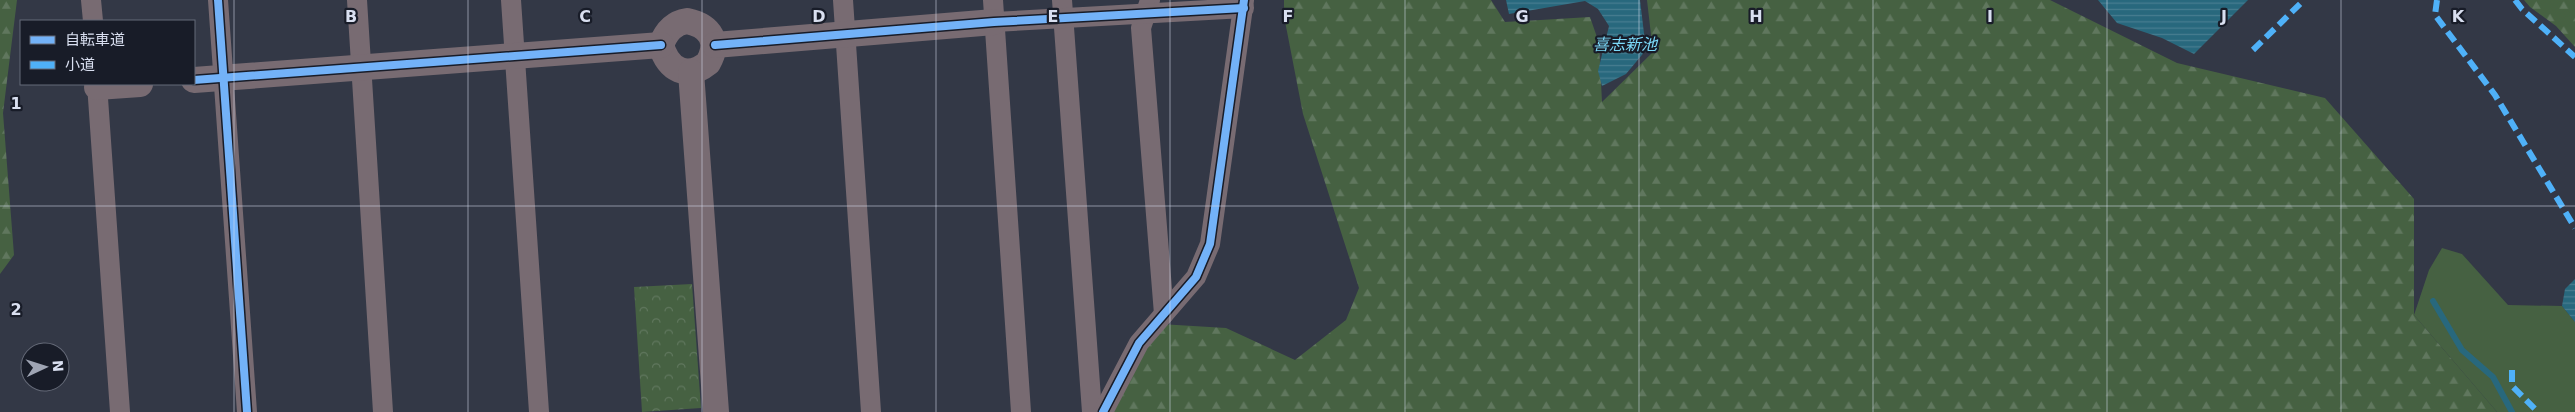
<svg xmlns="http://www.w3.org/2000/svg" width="2575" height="412" viewBox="0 0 2575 412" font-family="'DejaVu Sans','Noto Sans JP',sans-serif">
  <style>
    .grass { fill: #466142 }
    .forest { fill: url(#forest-firs) }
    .park { fill: url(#park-crowns) }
    .water { fill: url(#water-rules) }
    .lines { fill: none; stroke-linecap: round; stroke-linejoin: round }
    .stream { stroke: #28687d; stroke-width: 6 }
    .minor { stroke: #786b72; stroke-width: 20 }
    .tertiary { stroke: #786b72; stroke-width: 26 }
    .quiet { stroke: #4fb1f8; stroke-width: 6; stroke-dasharray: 12 6; stroke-linecap: butt }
    .cycleway-casing { stroke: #181c28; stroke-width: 11 }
    .cycleway { stroke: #73b2f8; stroke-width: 8 }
    .grid { fill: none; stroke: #d9dff0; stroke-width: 1; stroke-opacity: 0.55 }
    .labels { text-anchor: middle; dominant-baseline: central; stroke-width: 4.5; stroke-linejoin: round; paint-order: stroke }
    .water-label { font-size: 16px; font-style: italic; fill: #7cdafa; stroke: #181c28 }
    .grid-label { font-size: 16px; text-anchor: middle; font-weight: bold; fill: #d9dff0; stroke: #181c28; stroke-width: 4.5; stroke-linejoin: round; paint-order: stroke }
  </style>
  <defs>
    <pattern id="forest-firs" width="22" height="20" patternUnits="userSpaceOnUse" patternTransform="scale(1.25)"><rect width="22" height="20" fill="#466142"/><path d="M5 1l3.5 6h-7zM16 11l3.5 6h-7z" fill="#60775e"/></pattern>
    <pattern id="park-crowns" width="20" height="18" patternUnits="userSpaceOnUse" patternTransform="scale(1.25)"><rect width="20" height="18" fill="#466142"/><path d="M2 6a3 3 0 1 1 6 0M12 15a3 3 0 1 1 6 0" fill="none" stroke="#60775e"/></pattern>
    <pattern id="water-rules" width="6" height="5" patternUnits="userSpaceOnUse" patternTransform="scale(1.25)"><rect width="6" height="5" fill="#28687d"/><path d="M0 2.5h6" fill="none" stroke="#477d90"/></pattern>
  </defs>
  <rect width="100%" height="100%" fill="#333846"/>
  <path class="grass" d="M 2442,248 L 2462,254 L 2508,305 L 2562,306 L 2575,322 L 2575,412 L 2497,412 L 2414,315 L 2429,270 Z"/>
  <g class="forest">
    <path d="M 0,0 L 17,0 L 3,113 L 14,255 L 0,274 Z"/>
    <path d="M 1284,0 L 1491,0 L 1505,22 L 1590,17 L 1599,43 L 1602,102 L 1653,52 L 1647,0 L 2050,0 L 2177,63 L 2325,98 L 2414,199 L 2414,315 L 2497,412 L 1110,412 L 1160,324 L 1226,328 L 1295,360 L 1346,320 L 1359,288 L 1303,114 L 1284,16 Z"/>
    <path d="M 2524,0 L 2575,0 L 2575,47 L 2556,26 L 2530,7 Z"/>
  </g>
  <path class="park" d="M 692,284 L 701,408 L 642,412 L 634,287 Z"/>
  <g class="water">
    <path d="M 1506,0 L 1640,0 L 1646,50 L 1626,74 L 1602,86 L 1598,71 L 1609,26 L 1598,9 L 1585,1 L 1509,14 Z"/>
    <path d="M 2098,0 L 2248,0 L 2194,54 L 2162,38 L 2117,23 Z"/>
    <path d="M 2575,279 L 2575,322 L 2562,306 L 2565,289 Z"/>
  </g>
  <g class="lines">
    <path class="stream" d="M 2433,301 L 2462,350 L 2493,377 L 2512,412"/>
    <g class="minor">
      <path d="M 91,0 L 93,21"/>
      <path d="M 218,0 L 247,412"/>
      <path d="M 357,0 L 383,412"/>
      <path d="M 511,0 L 539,412"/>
      <path d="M 843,0 L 871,412"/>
      <path d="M 993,0 L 1021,412"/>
      <path d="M 1062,0 L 1092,412"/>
      <path d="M 1150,0 L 1141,28 L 1164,314"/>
      <path d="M 994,22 L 1244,8"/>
      <path d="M 97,84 L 120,412"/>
      <path d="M 1103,412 L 1139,343 L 1196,277 L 1210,244 L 1244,0"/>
    </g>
    <g class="tertiary">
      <path d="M 687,21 C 711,26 720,42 708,63 C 687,80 668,70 661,45 C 666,32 673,23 687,21 Z"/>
      <path d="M 715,45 L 994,22"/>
      <path d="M 691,72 L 716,412"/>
      <path d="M 194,80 L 661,45"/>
      <path d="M 97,87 L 140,84"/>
    </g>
    <g class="quiet">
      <path d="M 2437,0 L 2435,15 L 2495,95 L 2575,228"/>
      <path d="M 2515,0 L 2522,9 L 2575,57"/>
      <path d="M 2253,50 L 2304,0"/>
      <path d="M 2512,370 L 2512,386 L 2538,412"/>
    </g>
    <defs>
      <g id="cycleway">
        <path d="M 218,0 L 247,412"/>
        <path d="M 715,45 L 994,22 L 1244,8"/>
        <path d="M 194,80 L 661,45"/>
        <path d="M 1103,412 L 1139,343 L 1196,277 L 1210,244 L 1244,0"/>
      </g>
    </defs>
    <use href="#cycleway" class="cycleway-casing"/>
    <use href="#cycleway" class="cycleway"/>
  </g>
  <path class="grid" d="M 234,0 L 234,412M 468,0 L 468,412M 702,0 L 702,412M 936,0 L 936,412M 1170,0 L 1170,412M 1405,0 L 1405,412M 1639,0 L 1639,412M 1873,0 L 1873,412M 2107,0 L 2107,412M 2341,0 L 2341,412M 0,206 L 2575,206"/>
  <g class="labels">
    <g class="water-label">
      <text x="1625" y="44">喜志新池</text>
    </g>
  </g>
  <g class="grid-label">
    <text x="351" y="22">B</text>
    <text x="585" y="22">C</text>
    <text x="819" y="22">D</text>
    <text x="1053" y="22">E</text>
    <text x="1288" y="22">F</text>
    <text x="1522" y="22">G</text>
    <text x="1756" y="22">H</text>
    <text x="1990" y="22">I</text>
    <text x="2224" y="22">J</text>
    <text x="2458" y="22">K</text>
    <text x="16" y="109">1</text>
    <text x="16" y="315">2</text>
  </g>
  <rect x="20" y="20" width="175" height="65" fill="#181c28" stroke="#656a78"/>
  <rect x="30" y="36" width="25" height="8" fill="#73b2f8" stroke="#656a78"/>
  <text x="65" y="45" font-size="15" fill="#d9dff0">自転車道</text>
  <rect x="30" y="61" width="25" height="8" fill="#4fb1f8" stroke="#656a78"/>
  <text x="65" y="70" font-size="15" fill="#d9dff0">小道</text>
  <g transform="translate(45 367) rotate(86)"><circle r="24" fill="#181c28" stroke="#656a78"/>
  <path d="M0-4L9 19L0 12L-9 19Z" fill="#9fa5b4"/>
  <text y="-8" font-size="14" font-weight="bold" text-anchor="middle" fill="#d9dff0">N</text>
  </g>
</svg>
